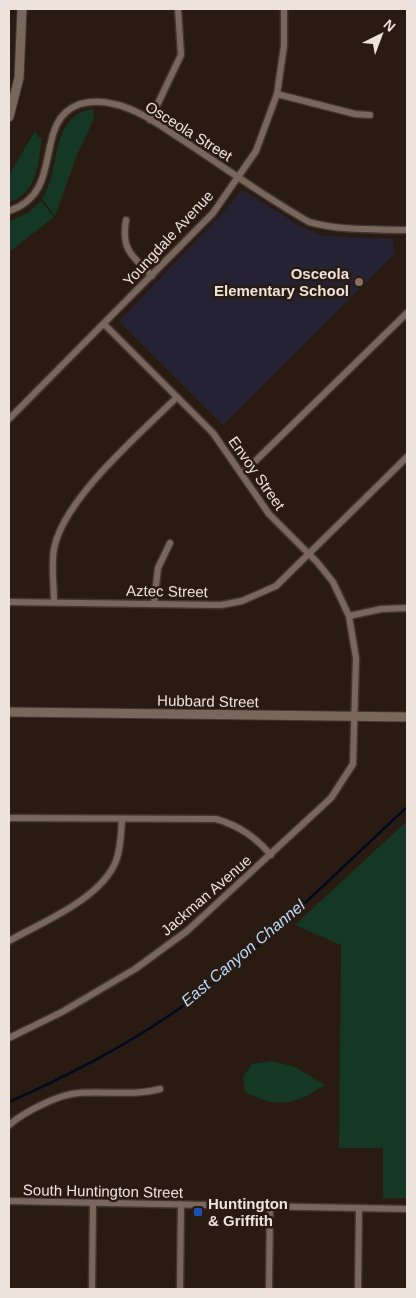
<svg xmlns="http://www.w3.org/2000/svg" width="416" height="1298" viewBox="0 0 416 1298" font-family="Helvetica,sans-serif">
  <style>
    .education { fill: #252333 }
    .green { fill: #153824 }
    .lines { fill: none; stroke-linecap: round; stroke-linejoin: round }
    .stream { stroke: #00091d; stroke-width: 2.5 }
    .street-casing { stroke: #413631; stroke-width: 9 }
    .secondary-casing { stroke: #413631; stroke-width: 11 }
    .street { stroke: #79675d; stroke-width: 6 }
    .secondary { stroke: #79675d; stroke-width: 9 }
    .education-dot { fill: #8d6e63; stroke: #291a12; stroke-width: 2 }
    .transit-dot { fill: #1a4fb4; stroke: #291a12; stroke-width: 2 }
    .labels { text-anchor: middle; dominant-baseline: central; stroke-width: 5; stroke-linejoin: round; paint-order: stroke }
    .street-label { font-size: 15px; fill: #ede2dc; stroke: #291a12 }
    .poi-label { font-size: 15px; font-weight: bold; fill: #ede2dc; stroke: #291a12; text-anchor: end }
    .water-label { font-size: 16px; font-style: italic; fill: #badbfb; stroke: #291a12 }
  </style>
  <rect width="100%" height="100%" fill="#291a12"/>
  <path class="education" d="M 241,191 L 244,191 L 302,227 L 324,236 L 393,239 L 394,255 L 223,425 L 119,321 L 222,214 Z"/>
  <g class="green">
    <path d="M 93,109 L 94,119 L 77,155 L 55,216 L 42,199 C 62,170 48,116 93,109 Z"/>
    <path d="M 35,131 L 38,137 L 42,138 C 38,163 38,193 9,202 L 9,175 Z"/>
    <path d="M 41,201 L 54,217 L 9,252 L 9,219 L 11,221 L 29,212 Z"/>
    <path d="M 407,821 L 407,1198 L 383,1198 L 383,1148 L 339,1148 L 341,945 L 295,925 Z"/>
    <path d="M 272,1061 L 295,1067 L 325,1085 C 293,1105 279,1109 245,1092 L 243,1077 L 252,1064 Z"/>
  </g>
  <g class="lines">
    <path class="stream" d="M 9,1102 C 72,1074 136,1041 191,1000 C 268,942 337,872 407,807"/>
    <defs>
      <g id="street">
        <path d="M 277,94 L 355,114 L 370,115"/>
        <path d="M 150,120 L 181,55 L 178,9"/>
        <path d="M 9,211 C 67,192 31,121 80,104 C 91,101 103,101 114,104 C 138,109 161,126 181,139 C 224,167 265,197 309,222 C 341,231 374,229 407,230"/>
        <path d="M 126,220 C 121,250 132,256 152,276"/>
        <path d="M 9,419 L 213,213 L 256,151 L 277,94 L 284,46 L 284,9"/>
        <path d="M 242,474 L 407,313"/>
        <path d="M 9,602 L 221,605 L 242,601 L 276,586 L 407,457"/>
        <path d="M 54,602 C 54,585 51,565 54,549 C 63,499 141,433 177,397"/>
        <path d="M 154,603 L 158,568 L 170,543"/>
        <path d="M 349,616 L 381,609 L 407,608"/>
        <path d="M 9,818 L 216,819 C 240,826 255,837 271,855"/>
        <path d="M 9,941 C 42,922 101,899 116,861 C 121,848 121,833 122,819"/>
        <path d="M 9,1038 L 62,1012 L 135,969 L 187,931 L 331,798 L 353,764 L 356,658 L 349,616 L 333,582 L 317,562 L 269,514 L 213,433 L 104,324"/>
        <path d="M 9,1125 C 24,1112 59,1094 79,1093 C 106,1091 134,1096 160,1089"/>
        <path d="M 9,1201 L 407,1209"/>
        <path d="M 92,1289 L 93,1203"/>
        <path d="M 180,1289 L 181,1204"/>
        <path d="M 269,1289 L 270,1206"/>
        <path d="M 358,1289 L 359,1208"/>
      </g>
      <g id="secondary">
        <path d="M 9,117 L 19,78 L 22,9"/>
        <path d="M 9,712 L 407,717"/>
      </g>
    </defs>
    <use href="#street" class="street-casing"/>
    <use href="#secondary" class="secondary-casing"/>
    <use href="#street" class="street"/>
    <use href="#secondary" class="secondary"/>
  </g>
  <circle class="education-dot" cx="359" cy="282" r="5"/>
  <rect class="transit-dot" x="193" y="1207" width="10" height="10" rx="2.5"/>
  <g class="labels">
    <g class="street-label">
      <text transform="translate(189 131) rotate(32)">Osceola Street</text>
      <text transform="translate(168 238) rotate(-47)">Youngdale Avenue</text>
      <text transform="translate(257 473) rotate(55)">Envoy Street</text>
      <text transform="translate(167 591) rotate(1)">Aztec Street</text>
      <text transform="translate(208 701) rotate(1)">Hubbard Street</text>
      <text transform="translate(206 895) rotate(-41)">Jackman Avenue</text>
      <text transform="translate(103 1191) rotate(1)">South Huntington Street</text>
    </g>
    <g class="poi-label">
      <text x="349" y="273">Osceola<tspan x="349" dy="17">Elementary School</tspan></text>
      <text x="208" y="1203" text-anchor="start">Huntington<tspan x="208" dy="17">&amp; Griffith</tspan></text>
    </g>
    <g class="water-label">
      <text transform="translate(243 953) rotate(-40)">East Canyon Channel</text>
    </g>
  </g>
  <rect width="416" height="1298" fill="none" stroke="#ede2dc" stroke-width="20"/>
  <g transform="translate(381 35) rotate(42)" stroke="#291a12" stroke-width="4" paint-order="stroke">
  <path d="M0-4L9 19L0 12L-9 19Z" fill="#ede2dc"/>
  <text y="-8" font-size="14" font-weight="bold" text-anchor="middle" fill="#ede2dc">N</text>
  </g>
</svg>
